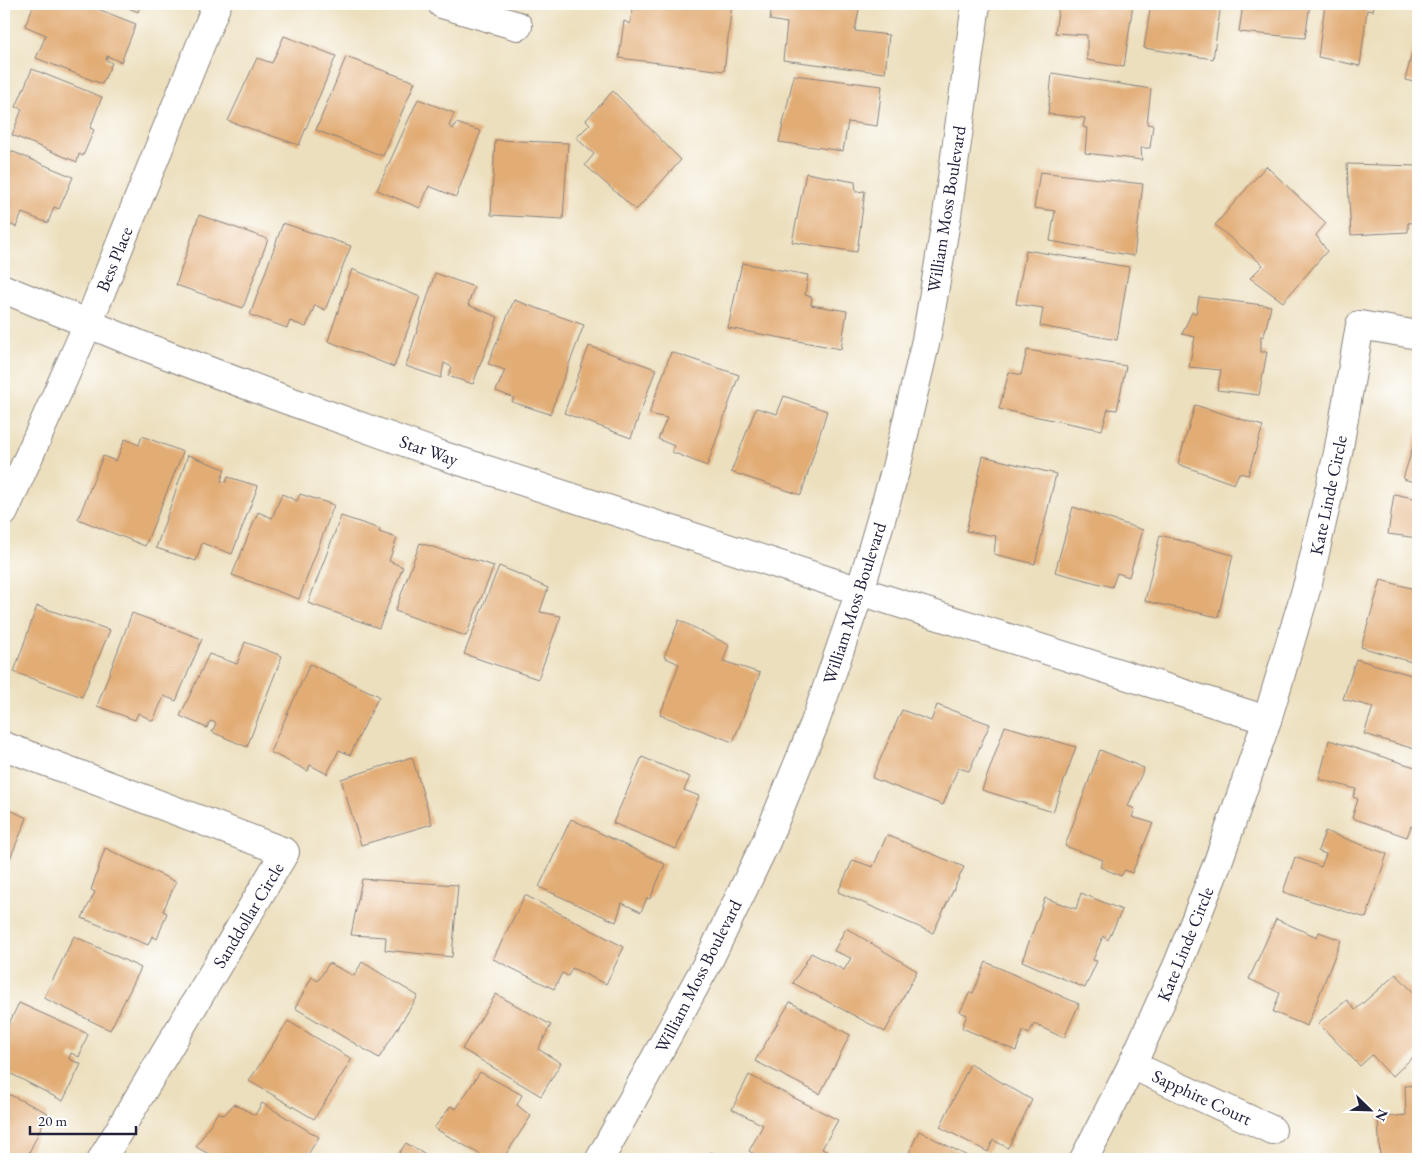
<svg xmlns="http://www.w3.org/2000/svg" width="1422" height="1163" viewBox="0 0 1422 1163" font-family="'EB Garamond',serif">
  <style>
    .building { fill: #e2ac75 }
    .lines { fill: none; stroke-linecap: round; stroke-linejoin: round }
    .minor-casing { stroke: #87807c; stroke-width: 30 }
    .tertiary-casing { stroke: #87807c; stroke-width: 30 }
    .minor { stroke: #fff; stroke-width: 28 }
    .tertiary { stroke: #fff; stroke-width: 28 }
    .labels { text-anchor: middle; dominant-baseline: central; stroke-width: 5; stroke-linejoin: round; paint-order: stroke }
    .street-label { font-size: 18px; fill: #22223b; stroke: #fff }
  </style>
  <rect width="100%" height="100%" fill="#fff"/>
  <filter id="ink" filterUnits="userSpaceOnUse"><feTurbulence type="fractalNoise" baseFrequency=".02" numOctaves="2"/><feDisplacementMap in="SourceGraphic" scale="10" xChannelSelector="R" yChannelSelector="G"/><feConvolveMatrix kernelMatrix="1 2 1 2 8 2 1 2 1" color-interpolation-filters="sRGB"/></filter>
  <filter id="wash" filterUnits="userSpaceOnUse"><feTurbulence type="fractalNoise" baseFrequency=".0096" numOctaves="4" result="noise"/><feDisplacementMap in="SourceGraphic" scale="20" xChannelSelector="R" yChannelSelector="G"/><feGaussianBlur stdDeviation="1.12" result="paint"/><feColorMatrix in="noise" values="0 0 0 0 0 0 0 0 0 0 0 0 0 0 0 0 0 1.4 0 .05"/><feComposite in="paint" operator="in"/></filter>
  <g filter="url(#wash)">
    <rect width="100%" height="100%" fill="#ecdfbd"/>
    <g id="blocks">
      <g class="building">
        <path d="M 34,4 L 85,4 L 136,24 L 121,62 L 107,56 L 106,60 L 112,63 L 102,84 L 36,58 L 46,35 L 25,26 Z"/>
        <path d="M 119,4 L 146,4 L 145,6 L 141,5 L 138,12 Z"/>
        <path d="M 634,4 L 646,4 L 662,6 L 662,4 L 732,4 L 724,71 L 619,58 L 624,21 L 630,24 Z"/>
        <path d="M 772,4 L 860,4 L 855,31 L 889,35 L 885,73 L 783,60 L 787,23 L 770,20 Z"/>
        <path d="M 1059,4 L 1133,4 L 1124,67 L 1087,60 L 1087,35 L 1055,33 Z"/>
        <path d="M 1151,4 L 1221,4 L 1213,59 L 1144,48 Z"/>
        <path d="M 1243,4 L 1310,4 L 1305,38 L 1239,32 Z"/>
        <path d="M 1325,4 L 1374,4 L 1373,11 L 1367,10 L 1360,66 L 1318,57 Z"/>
        <path d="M 1418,30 L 1418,83 L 1405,80 Z"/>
        <path d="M 284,36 L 336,56 L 299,145 L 228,121 L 257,58 L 272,63 Z"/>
        <path d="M 346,57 L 415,82 L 383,156 L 316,130 Z"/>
        <path d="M 32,69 L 102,97 L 90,128 L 94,130 L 83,156 L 79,154 L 77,162 L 12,135 L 22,109 L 16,107 Z"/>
        <path d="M 1052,73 L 1151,89 L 1147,124 L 1153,125 L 1150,148 L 1141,148 L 1142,160 L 1085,153 L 1087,128 L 1083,127 L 1085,118 L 1048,114 Z"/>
        <path d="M 794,75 L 882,86 L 877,126 L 848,122 L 843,151 L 779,142 Z"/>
        <path d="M 613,91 L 681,160 L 636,210 L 585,165 L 594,154 L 576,138 L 590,124 L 586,120 Z"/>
        <path d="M 418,99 L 454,113 L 449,126 L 453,129 L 456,123 L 481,131 L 456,197 L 429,186 L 420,208 L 377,190 Z"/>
        <path d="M 495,140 L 568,143 L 563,219 L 491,215 Z"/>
        <path d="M 4,148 L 73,177 L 59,209 L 54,207 L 48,223 L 22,213 L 16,227 L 4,222 Z"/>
        <path d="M 1347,164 L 1418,166 L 1418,222 L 1408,223 L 1408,232 L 1351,235 Z"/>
        <path d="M 1266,166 L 1326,223 L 1316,235 L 1327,251 L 1283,302 L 1250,278 L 1263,265 L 1215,225 Z"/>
        <path d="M 1040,172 L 1143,184 L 1134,256 L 1050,241 L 1055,211 L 1034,208 Z"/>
        <path d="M 806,173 L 855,182 L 856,192 L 865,191 L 857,252 L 792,242 Z"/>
        <path d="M 199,215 L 268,239 L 243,308 L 176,285 Z"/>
        <path d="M 283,223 L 351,246 L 325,310 L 315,305 L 306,327 L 290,321 L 287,328 L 250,315 Z"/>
        <path d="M 1026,250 L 1129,267 L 1117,340 L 1040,326 L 1043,308 L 1016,304 Z"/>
        <path d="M 742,263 L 808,275 L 805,295 L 812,297 L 811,305 L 847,311 L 841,349 L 728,328 Z"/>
        <path d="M 352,269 L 420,297 L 394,367 L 328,341 Z"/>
        <path d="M 435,273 L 474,287 L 468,305 L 498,317 L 473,384 L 448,376 L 452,367 L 444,363 L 441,378 L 406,366 Z"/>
        <path d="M 1199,297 L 1271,306 L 1264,336 L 1261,336 L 1261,352 L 1267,352 L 1259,395 L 1217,390 L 1221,370 L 1189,367 L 1195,337 L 1182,334 L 1192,312 L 1196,313 Z"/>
        <path d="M 514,300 L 584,325 L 550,414 L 512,402 L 514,398 L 496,391 L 505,370 L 488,364 Z"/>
        <path d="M 589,346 L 656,369 L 631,438 L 564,413 Z"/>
        <path d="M 1027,350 L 1126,366 L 1117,410 L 1108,409 L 1102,430 L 999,409 L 1009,372 L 1021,375 Z"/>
        <path d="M 671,352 L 739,375 L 707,466 L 672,452 L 674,446 L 658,439 L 667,418 L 649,414 Z"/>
        <path d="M 784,396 L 827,411 L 801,495 L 731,472 L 756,408 L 777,414 Z"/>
        <path d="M 1195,405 L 1263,426 L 1248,475 L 1239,473 L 1234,484 L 1178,464 Z"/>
        <path d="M 1418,430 L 1418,483 L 1403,479 Z"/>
        <path d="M 142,436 L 183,452 L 145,546 L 78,519 L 103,456 L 116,461 L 125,439 L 139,445 Z"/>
        <path d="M 188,455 L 225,469 L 221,481 L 226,482 L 228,477 L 258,486 L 232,554 L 202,543 L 196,561 L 156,548 Z"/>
        <path d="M 983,456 L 1056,474 L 1035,564 L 994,554 L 996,536 L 966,531 Z"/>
        <path d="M 282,494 L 297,501 L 300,494 L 334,505 L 299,599 L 232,575 L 258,512 L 272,518 Z"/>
        <path d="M 1394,494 L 1418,499 L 1418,538 L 1388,534 Z"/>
        <path d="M 1073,507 L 1143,530 L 1129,577 L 1117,573 L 1112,587 L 1055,572 Z"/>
        <path d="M 341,516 L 380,529 L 379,532 L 397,538 L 389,561 L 403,567 L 379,628 L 308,603 Z"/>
        <path d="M 1160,535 L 1233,555 L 1218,617 L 1145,601 Z"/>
        <path d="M 420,543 L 494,566 L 466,636 L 395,611 Z"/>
        <path d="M 499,566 L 531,579 L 530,580 L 548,588 L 540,612 L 561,616 L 538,679 L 464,654 Z"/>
        <path d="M 1381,580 L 1418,590 L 1418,664 L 1361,647 Z"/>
        <path d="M 37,606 L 110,630 L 82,697 L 14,672 Z"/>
        <path d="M 132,613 L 202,639 L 176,701 L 164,696 L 153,721 L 138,713 L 135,720 L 97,706 Z"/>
        <path d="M 679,620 L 729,645 L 723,661 L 760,673 L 733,742 L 660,715 L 679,664 L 664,657 Z"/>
        <path d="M 245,642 L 282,656 L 247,747 L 212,732 L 216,723 L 210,721 L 207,728 L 180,716 L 209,654 L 237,664 Z"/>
        <path d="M 1356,659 L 1418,677 L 1418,750 L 1364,734 L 1373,707 L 1343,699 Z"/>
        <path d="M 310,664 L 379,696 L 350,755 L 339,750 L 327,774 L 310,765 L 308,771 L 270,752 Z"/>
        <path d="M 937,705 L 990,724 L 969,771 L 958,768 L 943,805 L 872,778 L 902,710 L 931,721 Z"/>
        <path d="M 1005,726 L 1076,747 L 1053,812 L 982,790 Z"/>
        <path d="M 1329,740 L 1418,768 L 1418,820 L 1416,828 L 1411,826 L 1407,837 L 1352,818 L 1358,799 L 1353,797 L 1356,789 L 1319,779 Z"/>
        <path d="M 1100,750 L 1144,768 L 1128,806 L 1135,809 L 1132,817 L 1153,823 L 1132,873 L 1125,870 L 1121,876 L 1100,867 L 1103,860 L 1065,846 Z"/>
        <path d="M 412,757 L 432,824 L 361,845 L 341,779 Z"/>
        <path d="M 642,757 L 690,777 L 684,790 L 699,796 L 676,849 L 613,823 Z"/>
        <path d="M 4,807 L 27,818 L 6,868 L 4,867 Z"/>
        <path d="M 571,819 L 665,864 L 650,899 L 647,898 L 641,912 L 622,903 L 616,922 L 539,887 Z"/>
        <path d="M 1325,831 L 1387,854 L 1366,918 L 1283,892 L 1295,857 L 1321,867 L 1326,854 L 1318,851 Z"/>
        <path d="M 887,835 L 964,867 L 933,933 L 838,892 L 853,860 L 873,867 Z"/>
        <path d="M 105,848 L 176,882 L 163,911 L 167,913 L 157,939 L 152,936 L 148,945 L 82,918 L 95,892 L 91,890 Z"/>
        <path d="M 362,879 L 458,885 L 452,957 L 385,950 L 386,937 L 351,935 Z"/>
        <path d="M 1081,893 L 1122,910 L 1108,940 L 1103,936 L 1093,960 L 1097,961 L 1085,988 L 1022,961 L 1045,898 L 1076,909 Z"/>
        <path d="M 525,895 L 624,947 L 606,984 L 572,968 L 568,976 L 562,973 L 554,989 L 493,959 Z"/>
        <path d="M 1276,919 L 1317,937 L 1319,932 L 1341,940 L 1307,1026 L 1273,1012 L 1280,993 L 1249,979 Z"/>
        <path d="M 846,928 L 917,971 L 885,1032 L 793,983 L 811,953 L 844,970 L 851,958 L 834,951 Z"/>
        <path d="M 74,936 L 141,968 L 110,1030 L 44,998 Z"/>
        <path d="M 362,962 L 418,996 L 379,1058 L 295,1008 L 312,977 L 318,981 L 329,963 L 354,976 Z"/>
        <path d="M 986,962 L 1079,1004 L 1064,1038 L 1034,1024 L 1029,1034 L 1023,1031 L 1016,1051 L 962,1028 L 967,1015 L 960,1012 L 970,992 L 973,993 Z"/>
        <path d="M 1396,974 L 1418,997 L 1418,1052 L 1392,1077 L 1372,1055 L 1360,1066 L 1318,1023 L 1347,1000 L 1355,1010 Z"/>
        <path d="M 496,994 L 551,1025 L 538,1049 L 561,1063 L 541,1096 L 462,1049 Z"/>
        <path d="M 790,1002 L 850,1035 L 820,1094 L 755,1061 Z"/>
        <path d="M 19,1003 L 88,1034 L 79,1057 L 71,1053 L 69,1059 L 81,1064 L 63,1101 L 4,1070 L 4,1029 L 6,1030 Z"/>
        <path d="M 288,1021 L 352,1059 L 314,1119 L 249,1081 Z"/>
        <path d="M 970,1064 L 1032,1100 L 1008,1148 L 993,1140 L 988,1152 L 940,1127 Z"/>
        <path d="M 480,1072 L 522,1095 L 517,1105 L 531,1116 L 503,1159 L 488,1159 L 434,1128 L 451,1106 L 456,1109 Z"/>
        <path d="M 749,1075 L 838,1120 L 822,1149 L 828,1152 L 824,1159 L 763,1159 L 749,1151 L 763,1125 L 732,1109 Z"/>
        <path d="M 1418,1085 L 1418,1159 L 1380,1159 L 1378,1118 L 1406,1115 L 1405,1086 Z"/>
        <path d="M 4,1092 L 48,1113 L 26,1159 L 4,1159 Z"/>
        <path d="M 262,1103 L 319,1137 L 305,1159 L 218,1159 L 196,1147 L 218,1112 L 224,1115 L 234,1104 L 255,1115 Z"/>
        <path d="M 919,1131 L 973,1159 L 906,1159 Z"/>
        <path d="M 406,1143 L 432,1159 L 395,1159 Z"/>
        <path d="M 711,1152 L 723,1159 L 707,1159 Z"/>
      </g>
    </g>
  </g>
  <g filter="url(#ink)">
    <use href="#blocks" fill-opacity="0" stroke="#87807c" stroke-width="1"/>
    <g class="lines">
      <defs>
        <g id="minor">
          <path d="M 442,4 L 518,26"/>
          <path d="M 4,289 L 138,344 L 273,395 L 438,454 L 860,591 L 1267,720"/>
          <path d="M 4,512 L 88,324 L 217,4"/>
          <path d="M 4,746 L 285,852 L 102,1159"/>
          <path d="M 1132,1065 L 1272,1130"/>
          <path d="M 1084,1159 L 1132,1065 L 1178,964 L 1218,862 L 1267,720 L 1308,583 L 1338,453 L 1360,325 L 1418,335"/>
        </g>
        <path id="tertiary" d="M 600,1159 L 708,962 L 766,842 L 814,725 L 860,591 L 896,468 L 926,340 L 947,215 L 976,4"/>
      </defs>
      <use href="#minor" class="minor-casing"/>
      <use href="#tertiary" class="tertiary-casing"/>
      <use href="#minor" class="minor"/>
      <use href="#tertiary" class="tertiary"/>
    </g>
  </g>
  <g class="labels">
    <g class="street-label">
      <text transform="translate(946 209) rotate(-81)">William Moss Boulevard</text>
      <text transform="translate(114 259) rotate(-68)">Bess Place</text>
      <text transform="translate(429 450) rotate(19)">Star Way</text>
      <text transform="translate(1328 495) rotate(-78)">Kate Linde Circle</text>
      <text transform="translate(854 603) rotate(-72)">William Moss Boulevard</text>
      <text transform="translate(248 915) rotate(-59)">Sanddollar Circle</text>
      <text transform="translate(1185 944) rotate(-68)">Kate Linde Circle</text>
      <text transform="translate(698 976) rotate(-63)">William Moss Boulevard</text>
      <text transform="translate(1202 1097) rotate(25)">Sapphire Court</text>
    </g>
  </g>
  <rect width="1422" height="1163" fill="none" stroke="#fff" stroke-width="20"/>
  <g transform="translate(1370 1110) rotate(113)" stroke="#ffffff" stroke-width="4" paint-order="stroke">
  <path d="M0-4L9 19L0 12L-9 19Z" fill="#22223b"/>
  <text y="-8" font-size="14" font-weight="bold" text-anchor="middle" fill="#22223b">N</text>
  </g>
  <path d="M30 1126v8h106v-8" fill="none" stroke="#22223b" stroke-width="2.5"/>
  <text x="38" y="1126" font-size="15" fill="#22223b" stroke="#ffffff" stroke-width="4" paint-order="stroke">20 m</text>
</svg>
